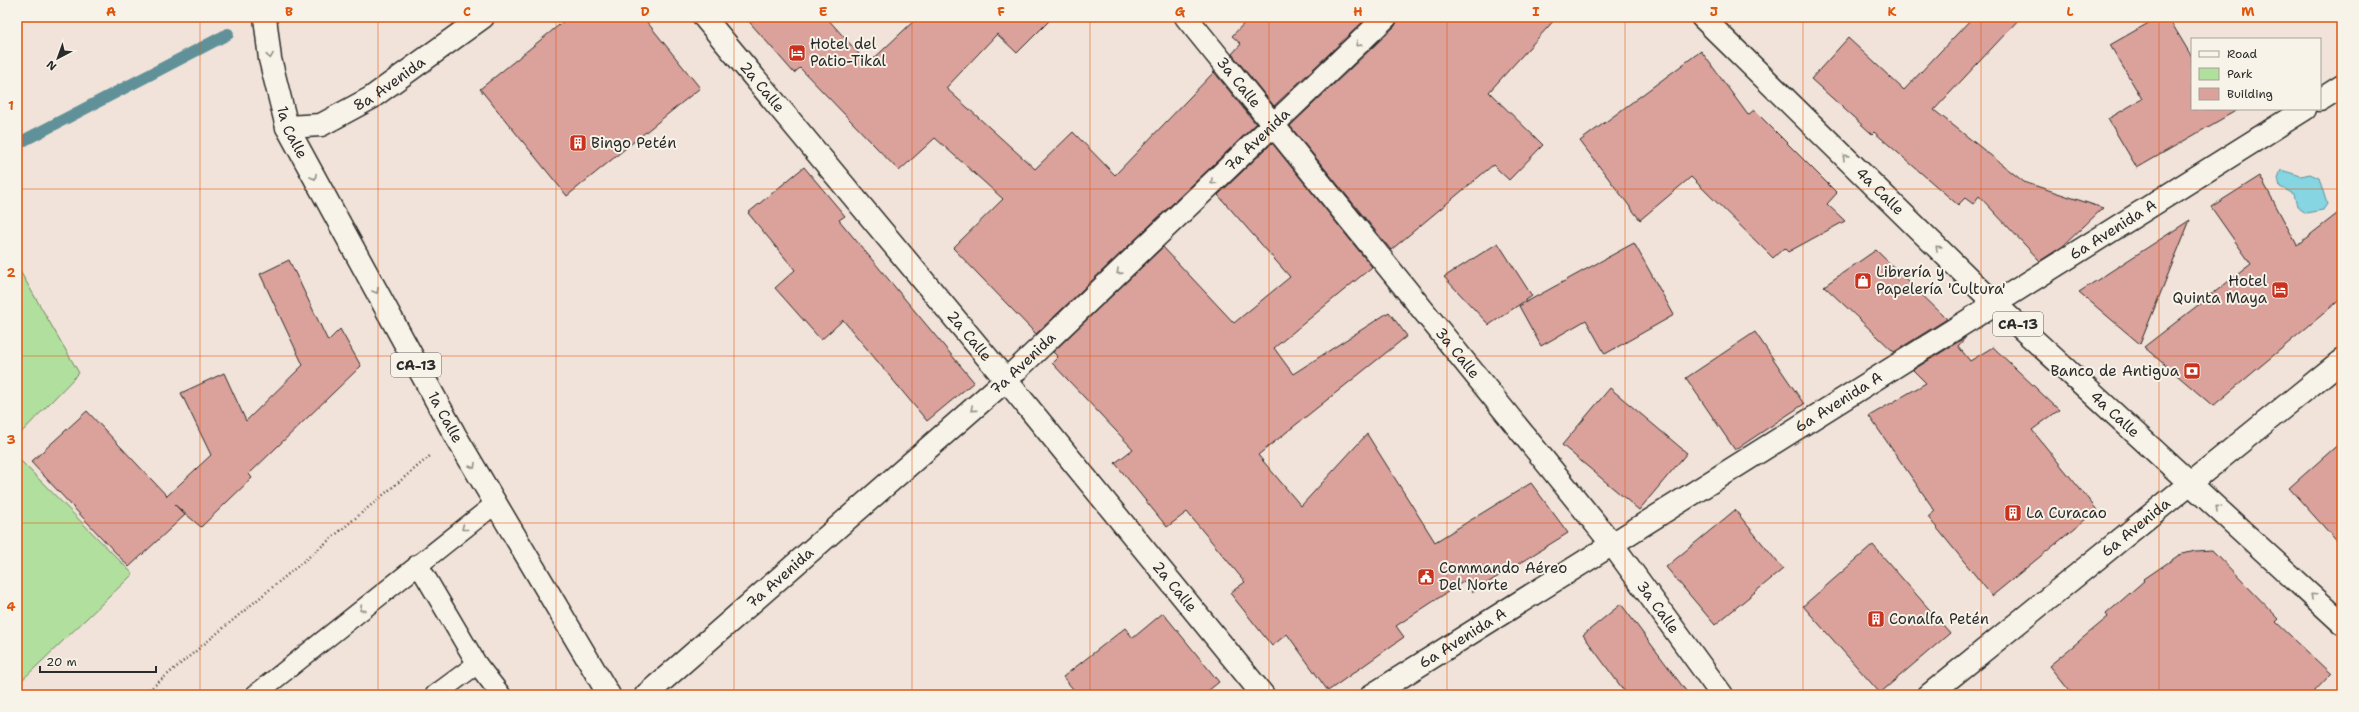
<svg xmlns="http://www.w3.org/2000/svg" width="2359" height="712" viewBox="0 0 2359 712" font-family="'Shantell Sans',sans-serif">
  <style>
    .green { fill: #b1df9d; stroke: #6e8564 }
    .water { fill: #85d5e2; stroke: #619199 }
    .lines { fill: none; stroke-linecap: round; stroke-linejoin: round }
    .stream { stroke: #619199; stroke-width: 12 }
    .building { fill: #dba19b; stroke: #2b2b2b }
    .service-casing { stroke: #2b2b2b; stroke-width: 22 }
    .minor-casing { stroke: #2b2b2b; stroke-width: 25 }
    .tertiary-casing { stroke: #2b2b2b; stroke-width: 25 }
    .primary-casing { stroke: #2b2b2b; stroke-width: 25 }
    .path { stroke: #2b2b2b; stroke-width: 2.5; stroke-dasharray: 1 3; stroke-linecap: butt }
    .service { stroke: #f7f3e8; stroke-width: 19 }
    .minor { stroke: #f7f3e8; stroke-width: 22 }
    .tertiary { stroke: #f7f3e8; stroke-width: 22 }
    .primary { stroke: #f7f3e8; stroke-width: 22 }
    .oneway { stroke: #918f8a }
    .grid { fill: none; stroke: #df570e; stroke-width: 1; stroke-opacity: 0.55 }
    .labels { text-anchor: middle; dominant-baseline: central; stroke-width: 4; stroke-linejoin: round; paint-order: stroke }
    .shield { fill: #f7f3e8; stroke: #686764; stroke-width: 1 }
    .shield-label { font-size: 14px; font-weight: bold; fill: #2b2b2b }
    .poi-label { font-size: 15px; fill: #2b2b2b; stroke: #f7f3e8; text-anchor: start }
    .street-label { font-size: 15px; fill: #2b2b2b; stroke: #f7f3e8 }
    .neatline { fill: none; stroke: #df570e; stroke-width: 1.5 }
    .grid-label { font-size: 13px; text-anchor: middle; font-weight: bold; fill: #df570e }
  </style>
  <rect width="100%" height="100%" fill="#f1e3d9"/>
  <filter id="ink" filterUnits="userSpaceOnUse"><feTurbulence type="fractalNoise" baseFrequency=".025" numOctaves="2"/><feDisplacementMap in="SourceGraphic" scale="8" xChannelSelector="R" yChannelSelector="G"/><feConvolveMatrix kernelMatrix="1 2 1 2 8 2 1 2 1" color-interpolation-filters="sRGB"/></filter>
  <g filter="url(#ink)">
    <g class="green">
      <path d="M 17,266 L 79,373 L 17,437 Z"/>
      <path d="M 17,457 L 133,574 L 17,685 Z"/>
    </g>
    <path class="water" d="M 2281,170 L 2301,176 L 2310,174 L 2319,178 L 2327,204 L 2323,210 L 2306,213 L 2297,207 L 2294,194 L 2280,187 L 2278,178 Z"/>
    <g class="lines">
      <path class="stream" d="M 17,144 L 228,34"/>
    </g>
    <g class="building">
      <path d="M 569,17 L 643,17 L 700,88 L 567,196 L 480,89 Z"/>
      <path d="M 745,17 L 826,17 L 868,64 L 918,17 L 1053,17 L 1017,53 L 997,34 L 946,88 L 1035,169 L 1073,132 L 1115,175 L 1214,72 L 1256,124 L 1036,334 L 953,248 L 1003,199 L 935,138 L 899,171 L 800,68 L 794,73 Z"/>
      <path d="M 1250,17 L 1368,17 L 1274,106 L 1232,54 L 1241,44 L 1232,36 Z"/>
      <path d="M 1398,17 L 1557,17 L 1489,92 L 1543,145 L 1509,180 L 1493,165 L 1391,250 L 1290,126 L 1395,26 Z"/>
      <path d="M 1973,17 L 2021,17 L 1934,110 L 2024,182 L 2103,208 L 2063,246 L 2040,261 L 1979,196 L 1973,204 L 1965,198 L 1958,205 L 1874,132 L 1872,134 L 1811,79 L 1848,38 L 1904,90 Z"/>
      <path d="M 2159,17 L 2168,17 L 2192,57 L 2192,109 L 2239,109 L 2137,168 L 2108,119 L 2142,99 L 2110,45 Z"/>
      <path d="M 1701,51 L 1748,115 L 1754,110 L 1837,193 L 1827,204 L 1845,221 L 1788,252 L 1784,248 L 1773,258 L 1691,177 L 1640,220 L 1580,141 Z"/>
      <path d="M 1272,143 L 1372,267 L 1274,348 L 1293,374 L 1389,312 L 1407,336 L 1258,455 L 1301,506 L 1367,434 L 1435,542 L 1531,483 L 1568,533 L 1473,592 L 1466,580 L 1396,626 L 1404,637 L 1328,691 L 1287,634 L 1272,646 L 1230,593 L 1245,582 L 1187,512 L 1167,527 L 1115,463 L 1133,449 L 1052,363 L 1058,357 L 1053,352 L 1163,247 L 1234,323 L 1290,277 L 1218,195 Z"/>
      <path d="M 804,167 L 845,216 L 839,220 L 974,382 L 927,421 L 843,320 L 821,340 L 775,288 L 795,270 L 748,213 Z"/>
      <path d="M 2260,176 L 2297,245 L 2342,210 L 2342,298 L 2213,406 L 2144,347 L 2251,264 L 2211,207 Z"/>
      <path d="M 2190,220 L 2140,344 L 2079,292 Z"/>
      <path d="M 1498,243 L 1532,296 L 1489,325 L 1444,277 Z"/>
      <path d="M 1634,243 L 1674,315 L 1605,354 L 1586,320 L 1541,346 L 1519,306 Z"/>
      <path d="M 1876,250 L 1947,319 L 1894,352 L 1824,286 Z"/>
      <path d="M 289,260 L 328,341 L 340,329 L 361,366 L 249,474 L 252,478 L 201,527 L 175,505 L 185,515 L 129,567 L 31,462 L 87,411 L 167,496 L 211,455 L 181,393 L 224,373 L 246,421 L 303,365 L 260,274 Z"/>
      <path d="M 1755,332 L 1804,404 L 1735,450 L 1686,378 Z"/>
      <path d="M 1966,337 L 1958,346 L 1970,361 L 1993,347 L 2059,410 L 2032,430 L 2097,510 L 1992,596 L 1928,517 L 1935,511 L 1869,416 L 1926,383 L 1913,370 Z"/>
      <path d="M 1610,388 L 1687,453 L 1639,510 L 1562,445 Z"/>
      <path d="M 2342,441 L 2342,547 L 2289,488 Z"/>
      <path d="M 1735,510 L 1783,569 L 1715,625 L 1666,567 Z"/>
      <path d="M 1873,545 L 1950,633 L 1880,693 L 1803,606 Z"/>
      <path d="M 2212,550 L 2279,619 L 2276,622 L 2331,674 L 2311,695 L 2073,695 L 2049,666 L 2108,617 L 2106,614 L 2145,580 L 2144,579 L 2179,555 L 2195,551 Z"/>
      <path d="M 1621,604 L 1689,695 L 1627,695 L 1583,635 Z"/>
      <path d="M 1163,613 L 1219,682 L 1203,695 L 1078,695 L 1063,677 L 1125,628 L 1133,638 Z"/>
    </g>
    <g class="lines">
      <defs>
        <g id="service">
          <path d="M 418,564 L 477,664 L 435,695"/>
          <path d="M 477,664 L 501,695"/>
          <path d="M 255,695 L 495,504"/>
        </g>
        <g id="minor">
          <path id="s1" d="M 704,17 L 1006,380 L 1263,695"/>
          <path id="s2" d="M 1186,17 L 1612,544 L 1722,695"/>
          <path d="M 2320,100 L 2342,86"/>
          <path id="s3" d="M 287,127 L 321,125 L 371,98 L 483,17"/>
          <path id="s4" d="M 646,695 L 1006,380 L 1386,17"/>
          <path id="s5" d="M 1372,695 L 2305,109"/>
        </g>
        <g id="tertiary">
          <path id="s6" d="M 1929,695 L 2342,360"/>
        </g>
        <g id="primary">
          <path id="s7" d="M 265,17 L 270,59 L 287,127 L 455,435 L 609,695"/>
          <path id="s8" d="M 1702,17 L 1995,304 L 2342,623"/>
        </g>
      </defs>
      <use href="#service" class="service-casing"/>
      <use href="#minor" class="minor-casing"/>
      <use href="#tertiary" class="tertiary-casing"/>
      <use href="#primary" class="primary-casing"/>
      <path class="path" d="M 143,695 L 430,456"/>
      <use href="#service" class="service"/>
      <use href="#minor" class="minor"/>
      <use href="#tertiary" class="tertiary"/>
      <use href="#primary" class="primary"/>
    </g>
    <defs><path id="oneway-chevron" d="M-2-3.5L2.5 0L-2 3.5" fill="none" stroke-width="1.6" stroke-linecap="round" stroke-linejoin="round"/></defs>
    <g class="oneway">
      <use href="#oneway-chevron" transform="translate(1358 44) rotate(136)"/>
      <use href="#oneway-chevron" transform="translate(270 56) rotate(81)"/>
      <use href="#oneway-chevron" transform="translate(1845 157) rotate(-136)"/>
      <use href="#oneway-chevron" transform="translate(314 177) rotate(61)"/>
      <use href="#oneway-chevron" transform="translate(1213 182) rotate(136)"/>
      <use href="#oneway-chevron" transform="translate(1938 248) rotate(-136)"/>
      <use href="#oneway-chevron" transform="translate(1119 272) rotate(136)"/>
      <use href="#oneway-chevron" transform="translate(376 291) rotate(61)"/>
      <use href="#oneway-chevron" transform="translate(973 409) rotate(139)"/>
      <use href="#oneway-chevron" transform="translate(473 466) rotate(60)"/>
      <use href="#oneway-chevron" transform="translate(2218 508) rotate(-137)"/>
      <use href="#oneway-chevron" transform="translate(464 528) rotate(142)"/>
      <use href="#oneway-chevron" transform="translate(2313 596) rotate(-137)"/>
      <use href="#oneway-chevron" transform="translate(362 609) rotate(141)"/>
    </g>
  </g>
  <path class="grid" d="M 200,17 L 200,695M 378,17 L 378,695M 556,17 L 556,695M 734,17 L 734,695M 912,17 L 912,695M 1090,17 L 1090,695M 1269,17 L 1269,695M 1447,17 L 1447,695M 1625,17 L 1625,695M 1803,17 L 1803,695M 1981,17 L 1981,695M 2159,17 L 2159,695M 17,189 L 2342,189M 17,356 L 2342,356M 17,523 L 2342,523"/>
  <defs>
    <symbol id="hotel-square" viewBox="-11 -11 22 22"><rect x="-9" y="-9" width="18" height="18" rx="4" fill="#c8321e" stroke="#f7f3e8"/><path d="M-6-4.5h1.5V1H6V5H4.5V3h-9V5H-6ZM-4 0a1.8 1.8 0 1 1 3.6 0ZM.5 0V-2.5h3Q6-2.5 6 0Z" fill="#fff"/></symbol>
    <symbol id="building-square" viewBox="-11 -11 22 22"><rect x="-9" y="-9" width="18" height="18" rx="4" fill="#c8321e" stroke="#f7f3e8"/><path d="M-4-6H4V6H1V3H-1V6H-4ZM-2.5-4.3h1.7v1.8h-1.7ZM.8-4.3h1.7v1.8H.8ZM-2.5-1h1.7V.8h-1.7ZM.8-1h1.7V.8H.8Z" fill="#fff"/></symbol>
    <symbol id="shop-square" viewBox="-11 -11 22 22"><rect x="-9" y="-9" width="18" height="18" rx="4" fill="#c8321e" stroke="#f7f3e8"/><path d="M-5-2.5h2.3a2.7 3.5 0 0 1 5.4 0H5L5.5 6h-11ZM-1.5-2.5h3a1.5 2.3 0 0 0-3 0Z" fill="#fff"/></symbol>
    <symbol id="bank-square" viewBox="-11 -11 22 22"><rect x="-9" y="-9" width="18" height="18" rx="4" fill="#c8321e" stroke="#f7f3e8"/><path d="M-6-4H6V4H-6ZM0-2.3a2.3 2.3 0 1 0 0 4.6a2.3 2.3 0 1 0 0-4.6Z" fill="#fff"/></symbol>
    <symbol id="civic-square" viewBox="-11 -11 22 22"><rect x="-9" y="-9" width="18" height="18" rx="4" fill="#c8321e" stroke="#f7f3e8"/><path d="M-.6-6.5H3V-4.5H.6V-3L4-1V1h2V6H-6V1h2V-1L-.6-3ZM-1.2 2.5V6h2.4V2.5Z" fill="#fff"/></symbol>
  </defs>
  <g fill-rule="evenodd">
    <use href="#hotel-square" x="787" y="43" width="20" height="20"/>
    <use href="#building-square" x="568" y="133" width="20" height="20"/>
    <use href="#shop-square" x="1853" y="271" width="20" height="20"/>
    <use href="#hotel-square" x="2270" y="280" width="20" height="20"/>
    <use href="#bank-square" x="2182" y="361" width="20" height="20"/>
    <use href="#building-square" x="2003" y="503" width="20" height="20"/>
    <use href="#civic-square" x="1416" y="567" width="20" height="20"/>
    <use href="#building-square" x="1866" y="609" width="20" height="20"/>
  </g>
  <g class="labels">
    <g class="shield">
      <rect x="1993" y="312" width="50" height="24" rx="3"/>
      <rect x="391" y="353" width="50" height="24" rx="3"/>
    </g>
    <g class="shield-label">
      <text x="2018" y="324">CA-13</text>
      <text x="416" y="365">CA-13</text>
    </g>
    <g class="poi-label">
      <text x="810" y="44">Hotel del<tspan x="810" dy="17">Patio-Tikal</tspan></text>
      <text x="591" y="143">Bingo Petén</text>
      <text x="1876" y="272">Librería y<tspan x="1876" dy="17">Papelería 'Cultura'</tspan></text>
      <text x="2267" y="281" text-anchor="end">Hotel<tspan x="2267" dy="17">Quinta Maya</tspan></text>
      <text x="2179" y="371" text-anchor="end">Banco de Antigua</text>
      <text x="2026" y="513">La Curacao</text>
      <text x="1439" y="568">Commando Aéreo<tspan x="1439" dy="17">Del Norte</tspan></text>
      <text x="1889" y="619">Conalfa Petén</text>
    </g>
    <g class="street-label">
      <text stroke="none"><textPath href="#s2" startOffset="84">3a Calle</textPath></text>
      <text stroke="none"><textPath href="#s3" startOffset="114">8a Avenida</textPath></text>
      <text stroke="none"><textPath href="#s1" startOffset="91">2a Calle</textPath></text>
      <text stroke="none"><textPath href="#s7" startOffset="119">1a Calle</textPath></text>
      <text stroke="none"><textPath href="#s4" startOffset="826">7a Avenida</textPath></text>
      <text stroke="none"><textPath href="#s8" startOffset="249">4a Calle</textPath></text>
      <text stroke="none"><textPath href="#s5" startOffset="875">6a Avenida A</textPath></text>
      <text stroke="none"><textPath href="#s1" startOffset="415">2a Calle</textPath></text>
      <text stroke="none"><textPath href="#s2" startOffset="432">3a Calle</textPath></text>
      <text stroke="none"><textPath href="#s4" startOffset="502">7a Avenida</textPath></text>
      <text stroke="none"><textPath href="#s5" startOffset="551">6a Avenida A</textPath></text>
      <text stroke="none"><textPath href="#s8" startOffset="573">4a Calle</textPath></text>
      <text stroke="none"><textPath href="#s7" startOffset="443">1a Calle</textPath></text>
      <text stroke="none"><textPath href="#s6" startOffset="266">6a Avenida</textPath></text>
      <text stroke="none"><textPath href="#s4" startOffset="178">7a Avenida</textPath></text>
      <text stroke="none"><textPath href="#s1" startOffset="739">2a Calle</textPath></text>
      <text stroke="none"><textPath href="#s2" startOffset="756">3a Calle</textPath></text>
      <text stroke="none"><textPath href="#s5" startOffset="107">6a Avenida A</textPath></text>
    </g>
  </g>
  <rect width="2359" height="712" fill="none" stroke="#f7f3e8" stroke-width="44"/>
  <rect x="2191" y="38" width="130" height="72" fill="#f7f3e8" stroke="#a5a39c"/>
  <rect x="2199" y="51" width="20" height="6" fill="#f7f3e8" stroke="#a5a39c"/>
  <text x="2227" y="58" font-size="12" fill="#2b2b2b">Road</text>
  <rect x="2199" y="68" width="20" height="12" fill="#b1df9d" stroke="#a5a39c"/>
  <text x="2227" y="78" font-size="12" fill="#2b2b2b">Park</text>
  <rect x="2199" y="88" width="20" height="12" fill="#dba19b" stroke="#a5a39c"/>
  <text x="2227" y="98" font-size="12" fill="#2b2b2b">Building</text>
  <g transform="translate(58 58) rotate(221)" stroke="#f7f3e8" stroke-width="3" paint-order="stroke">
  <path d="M0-3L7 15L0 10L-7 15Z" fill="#2b2b2b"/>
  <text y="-6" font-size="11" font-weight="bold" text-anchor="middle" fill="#2b2b2b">N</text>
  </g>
  <path d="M40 666v6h116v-6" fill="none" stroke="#2b2b2b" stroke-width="2"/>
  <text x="46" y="666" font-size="12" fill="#2b2b2b" stroke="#f7f3e8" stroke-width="3" paint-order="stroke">20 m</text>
  <rect x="22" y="22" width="2315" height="668" class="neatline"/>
  <g class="grid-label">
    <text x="111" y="16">A</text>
    <text x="289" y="16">B</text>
    <text x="467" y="16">C</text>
    <text x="645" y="16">D</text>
    <text x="823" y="16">E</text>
    <text x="1001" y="16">F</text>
    <text x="1180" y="16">G</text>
    <text x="1358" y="16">H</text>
    <text x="1536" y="16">I</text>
    <text x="1714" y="16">J</text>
    <text x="1892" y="16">K</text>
    <text x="2070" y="16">L</text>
    <text x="2248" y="16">M</text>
    <text x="11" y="110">1</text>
    <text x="11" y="277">2</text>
    <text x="11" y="444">3</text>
    <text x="11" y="611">4</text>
  </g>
</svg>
